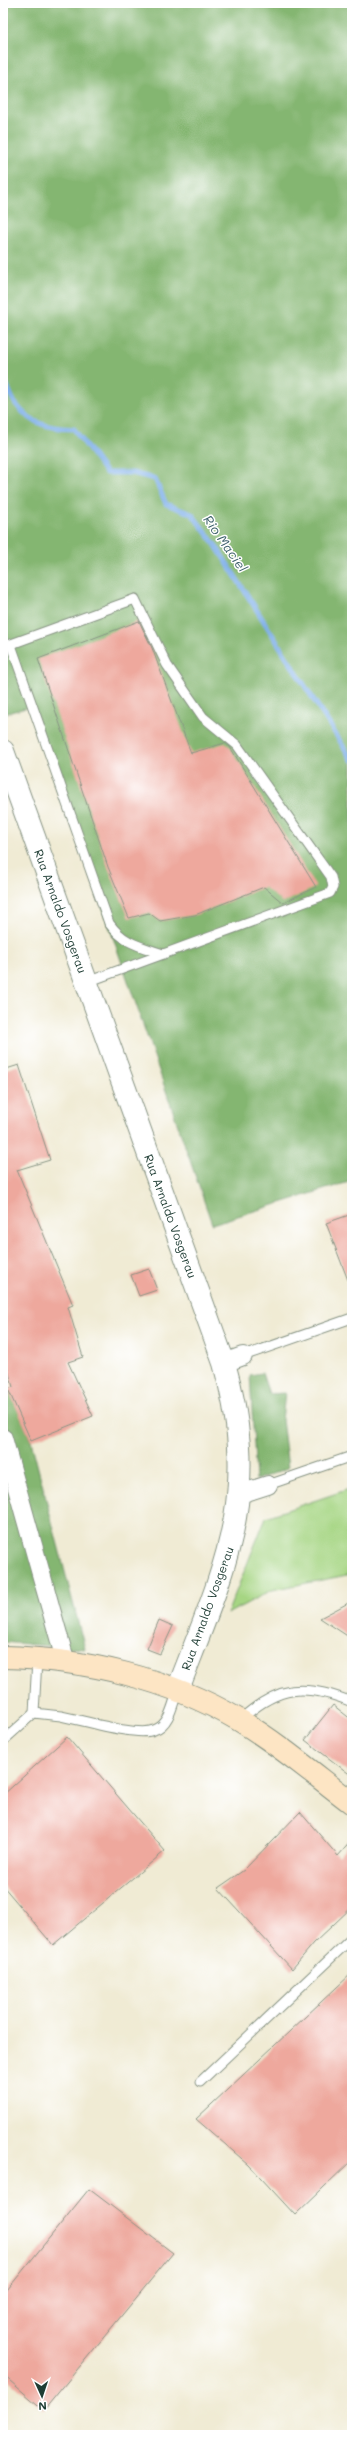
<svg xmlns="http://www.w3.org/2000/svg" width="355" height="2438" viewBox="0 0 355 2438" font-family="Mali,sans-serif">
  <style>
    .green { fill: #a6d583; stroke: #62895c }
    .forest { fill: #84b671; stroke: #527a52 }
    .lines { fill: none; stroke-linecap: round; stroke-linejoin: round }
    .stream { stroke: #7daee9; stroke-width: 5 }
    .building { fill: #eea89d }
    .service-casing { stroke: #889484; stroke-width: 11 }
    .minor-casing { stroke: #889484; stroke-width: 20 }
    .tertiary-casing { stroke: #889484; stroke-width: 24 }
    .secondary-casing { stroke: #889484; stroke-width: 24 }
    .service { stroke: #fff; stroke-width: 9 }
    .minor { stroke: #fff; stroke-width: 18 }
    .tertiary { stroke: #fff; stroke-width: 22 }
    .secondary { stroke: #fde5c4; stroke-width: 22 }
    .labels { text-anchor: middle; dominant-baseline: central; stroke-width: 3; stroke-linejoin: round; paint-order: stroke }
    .street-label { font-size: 12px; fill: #1f3d34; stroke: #fff }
    .water-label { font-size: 13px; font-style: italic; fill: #3b5f6a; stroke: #fff }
  </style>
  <rect width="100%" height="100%" fill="#fff"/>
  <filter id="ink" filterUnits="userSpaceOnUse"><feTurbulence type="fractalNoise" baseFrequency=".025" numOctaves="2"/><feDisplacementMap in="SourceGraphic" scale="8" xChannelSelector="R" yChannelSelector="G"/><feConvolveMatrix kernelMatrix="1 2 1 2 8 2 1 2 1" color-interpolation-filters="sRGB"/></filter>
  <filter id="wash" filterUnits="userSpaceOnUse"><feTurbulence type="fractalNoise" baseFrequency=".012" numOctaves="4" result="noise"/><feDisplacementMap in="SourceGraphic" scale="16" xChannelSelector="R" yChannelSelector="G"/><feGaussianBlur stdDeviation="0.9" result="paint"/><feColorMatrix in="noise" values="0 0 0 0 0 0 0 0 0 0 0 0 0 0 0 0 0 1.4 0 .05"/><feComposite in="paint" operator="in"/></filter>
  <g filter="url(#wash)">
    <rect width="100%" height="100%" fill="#f0ebd4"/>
    <path class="green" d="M 352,1488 L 352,1574 L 272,1590 L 227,1614 L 266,1517 Z"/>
    <g class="forest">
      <path d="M 3,3 L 352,3 L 352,1181 L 212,1224 L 33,706 L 3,714 Z"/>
      <path d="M 262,1373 L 269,1394 L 285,1393 L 282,1420 L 288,1468 L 256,1480 L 250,1375 Z"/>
      <path d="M 3,1375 L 31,1441 L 85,1649 L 3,1642 Z"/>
    </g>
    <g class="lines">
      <path class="stream" d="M 3,378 C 8,385 10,395 15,403 C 31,425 49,428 74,429 L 106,473 L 132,473 L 155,479 L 166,504 L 192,514 L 216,546 L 352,760"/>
    </g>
    <g id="blocks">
      <g class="building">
        <path d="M 139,621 L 152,648 L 191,753 L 225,743 L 230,747 L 316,887 L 283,903 L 264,887 L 195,915 L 160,921 L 149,913 L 129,918 L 108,867 L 38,659 Z"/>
        <path d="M 19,1065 L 50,1160 L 17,1170 L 73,1305 L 68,1307 L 83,1357 L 68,1362 L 93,1416 L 31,1441 L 8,1389 L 13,1387 L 3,1353 L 3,1070 Z"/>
        <path d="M 352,1214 L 352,1288 L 351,1288 L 326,1223 Z"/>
        <path d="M 149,1269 L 157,1290 L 139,1296 L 131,1275 Z"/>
        <path d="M 352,1601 L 352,1639 L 320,1618 Z"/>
        <path d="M 159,1620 L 173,1626 L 160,1654 L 147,1649 Z"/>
        <path d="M 333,1705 L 352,1720 L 352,1776 L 305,1740 Z"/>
        <path d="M 67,1737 L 165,1851 L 53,1945 L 3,1886 L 3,1795 Z"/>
        <path d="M 300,1812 L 338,1856 L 352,1840 L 352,1907 L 314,1943 L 292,1969 L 218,1888 L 244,1870 Z"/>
        <path d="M 352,1973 L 352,2160 L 295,2215 L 249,2165 L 196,2119 Z"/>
        <path d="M 89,2189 L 173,2253 L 44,2410 L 3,2375 L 3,2295 Z"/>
      </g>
    </g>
  </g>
  <g filter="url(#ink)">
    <use href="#blocks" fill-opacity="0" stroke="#889484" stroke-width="1"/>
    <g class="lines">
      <defs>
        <g id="service">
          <path d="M 11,645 L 109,923 C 124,944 140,946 163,954"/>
          <path d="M 3,647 L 135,599 L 167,665 L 203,717 L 237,745 L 331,877 L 333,887 L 330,893 L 87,982"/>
          <path d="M 243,1356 L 352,1318"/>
          <path d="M 268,1485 L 352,1456"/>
          <path d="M 34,1713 L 37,1660"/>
          <path d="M 240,1720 C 278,1685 305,1683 352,1702"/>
          <path d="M 3,1741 L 34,1713 C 43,1714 52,1715 61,1716 C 82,1720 136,1737 154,1730 C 170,1725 173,1703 178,1689"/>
          <path d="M 200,2082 L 352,1938"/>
        </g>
        <g id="minor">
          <path d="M 224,1363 L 243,1356"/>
          <path d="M 3,1438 L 66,1663"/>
          <path d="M 240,1494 L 268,1485"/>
        </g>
        <path id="tertiary" d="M 3,751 L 224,1363 C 262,1495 224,1569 178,1689"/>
        <path id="secondary" d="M 3,1657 C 85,1659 168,1678 239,1720 C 279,1744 315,1775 352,1803"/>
      </defs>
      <use href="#service" class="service-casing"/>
      <use href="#minor" class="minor-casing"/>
      <use href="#tertiary" class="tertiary-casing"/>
      <use href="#secondary" class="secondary-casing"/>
      <use href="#service" class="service"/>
      <use href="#minor" class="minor"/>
      <use href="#tertiary" class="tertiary"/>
      <use href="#secondary" class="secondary"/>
    </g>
  </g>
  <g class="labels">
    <g class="street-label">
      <text transform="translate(61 911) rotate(70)">Rua Arnaldo Vosgerau</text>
      <text transform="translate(171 1216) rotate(70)">Rua Arnaldo Vosgerau</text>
      <text transform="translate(207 1608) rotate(-70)">Rua Arnaldo Vosgerau</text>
    </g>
    <g class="water-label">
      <text transform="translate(226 543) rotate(55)">Rio Maciel</text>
    </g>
  </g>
  <rect width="355" height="2438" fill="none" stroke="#fff" stroke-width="16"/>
  <g transform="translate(42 2396) rotate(177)" stroke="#ffffff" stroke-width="3" paint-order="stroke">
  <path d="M0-3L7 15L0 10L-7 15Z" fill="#1f3d34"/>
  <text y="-6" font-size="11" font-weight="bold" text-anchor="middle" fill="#1f3d34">N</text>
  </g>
</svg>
